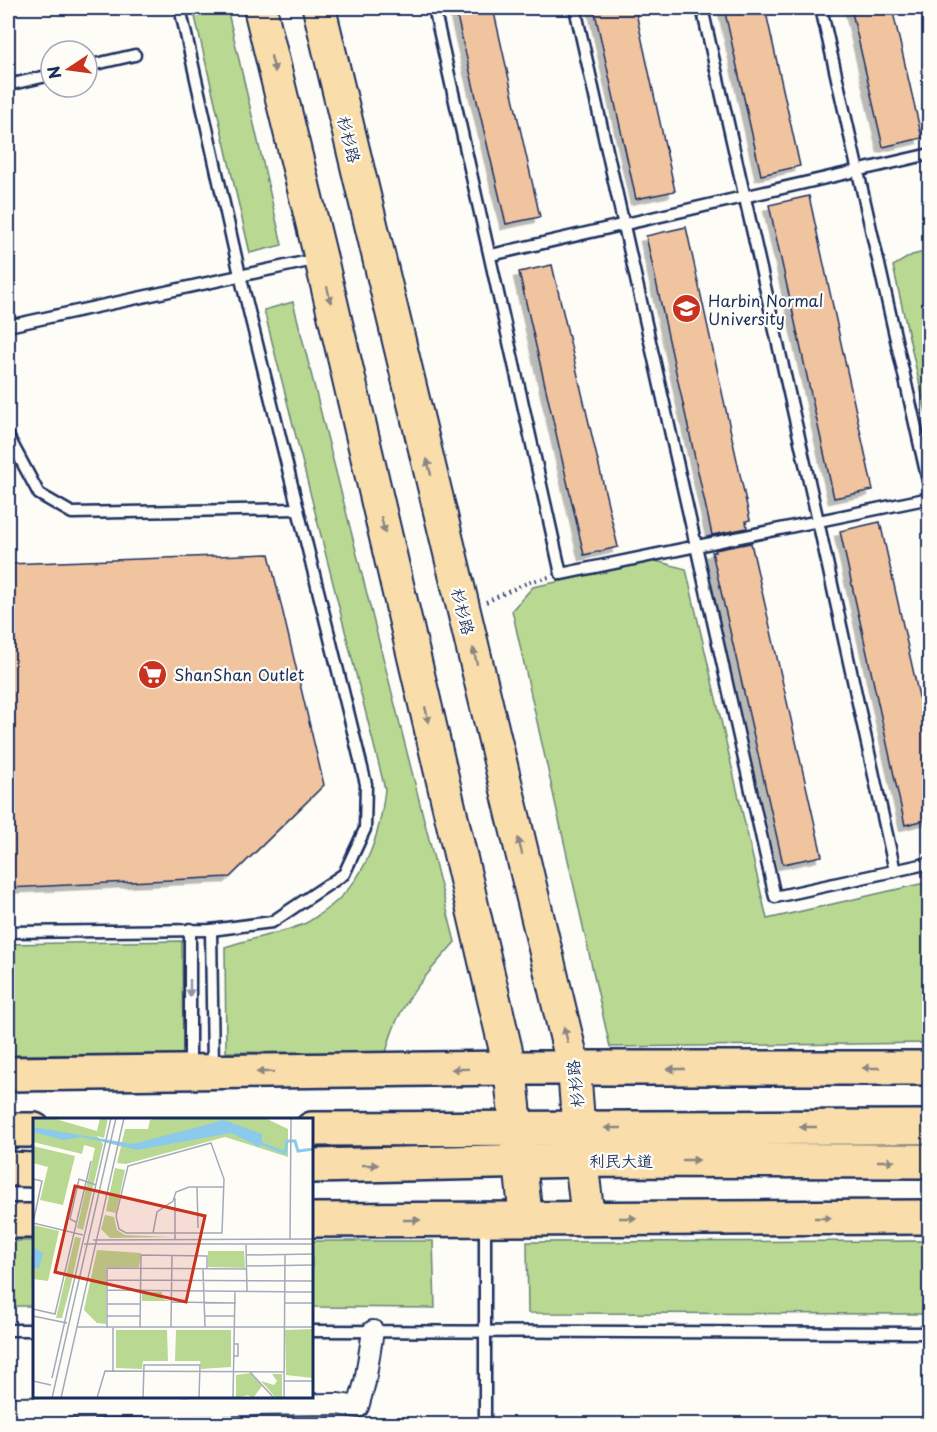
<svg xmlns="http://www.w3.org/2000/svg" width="937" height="1432" viewBox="0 0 937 1432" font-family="'Playpen Sans','LXGW WenKai TC',sans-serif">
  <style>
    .green { fill: #b9d992; stroke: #6a8478; stroke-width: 1.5 }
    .building { fill: #f1c4a0; stroke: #1b2f5e; stroke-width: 1.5; filter: url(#shadow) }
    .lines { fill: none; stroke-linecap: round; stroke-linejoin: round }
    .service-casing { stroke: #1b2f5e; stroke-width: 15 }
    .minor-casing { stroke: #1b2f5e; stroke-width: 24 }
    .primary-casing { stroke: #1b2f5e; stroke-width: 36 }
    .trunk-casing { stroke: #1b2f5e; stroke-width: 38 }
    .path { stroke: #1b2f5e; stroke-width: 4; stroke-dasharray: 1.5 4.5; stroke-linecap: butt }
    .service { stroke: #fdfcf7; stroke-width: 10 }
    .minor { stroke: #fdfcf7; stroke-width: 20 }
    .primary { stroke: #f9deab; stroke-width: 32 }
    .trunk { stroke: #f9deab; stroke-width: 33 }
    .oneway { fill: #8a8684 }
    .oneway2 { fill: #8c96aa }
    .labels { text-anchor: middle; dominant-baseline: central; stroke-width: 4.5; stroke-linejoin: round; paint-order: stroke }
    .street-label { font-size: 16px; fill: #1b2f5e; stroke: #fdfcf7 }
    .poi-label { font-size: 16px; fill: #1b2f5e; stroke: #fdfcf7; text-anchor: start }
    .inset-river { fill: none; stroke: #8ccaec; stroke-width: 3 }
    .inset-road { fill: none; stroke: #a3aaba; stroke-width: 1.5 }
    .view { fill: #c8321e; fill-opacity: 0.15; stroke: #c8321e; stroke-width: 3 }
    .inset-edge { fill: none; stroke: #1b2f5e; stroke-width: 3 }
  </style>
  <defs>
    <filter id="shadow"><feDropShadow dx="-5.5" dy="5.5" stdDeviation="0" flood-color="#0004"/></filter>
  </defs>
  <rect width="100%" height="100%" fill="#fdfcf7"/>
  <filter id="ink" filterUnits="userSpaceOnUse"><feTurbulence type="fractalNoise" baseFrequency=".0167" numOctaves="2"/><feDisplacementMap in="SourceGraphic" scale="12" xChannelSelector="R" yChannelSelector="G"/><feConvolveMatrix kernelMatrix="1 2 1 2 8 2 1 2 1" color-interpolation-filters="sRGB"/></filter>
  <g filter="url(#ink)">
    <g class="green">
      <path d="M 193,8 L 227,8 L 282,245 L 250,253 Z"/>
      <path d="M 929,251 L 930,251 L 929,426 L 893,266 L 912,255 Z"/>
      <path d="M 293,302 L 455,942 C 423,979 397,1004 386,1053 L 226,1052 L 225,947 C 251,938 279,934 304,924 C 311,921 317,916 324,911 C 365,883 380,837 385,789 L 264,310 Z"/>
      <path d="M 656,561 L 686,569 L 767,919 L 929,882 L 929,1043 L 610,1047 L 512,610 L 533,587 Z"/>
      <path d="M 182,941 L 183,1054 L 8,1055 L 8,944 Z"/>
      <rect x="8" y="1241" width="26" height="65"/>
      <path d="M 312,1241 L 433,1241 L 435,1308 L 312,1307 Z"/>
      <path d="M 929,1241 L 929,1314 L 528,1313 L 527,1242 Z"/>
    </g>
    <g class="building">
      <path d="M 455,8 L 493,8 L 540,217 L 506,224 Z"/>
      <path d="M 594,8 L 635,8 L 675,191 L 636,199 Z"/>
      <path d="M 724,8 L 765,8 L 800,166 L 761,175 Z"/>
      <path d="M 851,8 L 892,8 L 922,138 L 883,147 Z"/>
      <path d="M 809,196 L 873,490 L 834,498 L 769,205 Z"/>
      <path d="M 686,227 L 750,520 L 746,521 L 747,528 L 712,535 L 646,236 Z"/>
      <path d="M 552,265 L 618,547 L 584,555 L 519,272 Z"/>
      <path d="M 880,522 L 930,746 L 930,819 L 905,825 L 840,531 Z"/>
      <path d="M 751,543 L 822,856 L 783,864 L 712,552 L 716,552 L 715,550 Z"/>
      <path d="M 269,554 L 324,785 L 230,877 L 8,888 L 8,564 Z"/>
    </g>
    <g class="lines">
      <defs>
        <g id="service">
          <path d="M 434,8 L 561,574 L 930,498"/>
          <path d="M 575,8 L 775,897 L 930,863"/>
          <path d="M 702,8 L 818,521 L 895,871"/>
          <path d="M 821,8 L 930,490"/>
          <path d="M 87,66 L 135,55"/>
          <path d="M 8,85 L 51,75"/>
          <path d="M 491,255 L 930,154"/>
          <path d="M 8,326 L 318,259"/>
          <path d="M 8,436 L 39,494 L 72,513 L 298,509"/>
          <path d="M 190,929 L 190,1067"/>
          <path d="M 211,930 L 213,1069"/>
          <path d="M 8,932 L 211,930 L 272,922 L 344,874 L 365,829 L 366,784 L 240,275 L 180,8"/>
          <path d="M 8,1330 L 34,1330"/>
          <path d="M 312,1331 L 930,1333"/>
          <path d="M 485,1424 L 485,1223"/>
        </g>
        <path id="minor" d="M 8,1408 L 338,1404 L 358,1407 L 365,1382 L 373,1331"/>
        <g id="primary">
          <path d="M 260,8 L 321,259 L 510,1068 L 526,1219"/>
          <path d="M 319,8 L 574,1069 L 581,1160 L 588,1218"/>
        </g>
        <g id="trunk">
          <path d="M 8,1074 L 510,1068 L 930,1068"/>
          <path d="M 312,1129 L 930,1127"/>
          <path d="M 8,1130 L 34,1130"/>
          <path d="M 312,1166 L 581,1160 L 930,1161"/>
          <path d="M 8,1169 L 34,1170"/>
          <path d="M 312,1220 L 930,1217"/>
          <path d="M 8,1221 L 34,1221"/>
        </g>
      </defs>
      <use href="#service" class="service-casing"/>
      <use href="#minor" class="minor-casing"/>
      <use href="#primary" class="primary-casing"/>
      <use href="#trunk" class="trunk-casing"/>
      <path class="path" d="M 486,602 L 529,582 L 549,577"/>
      <use href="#service" class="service"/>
      <use href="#minor" class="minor"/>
      <use href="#primary" class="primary"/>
      <use href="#trunk" class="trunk"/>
    </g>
    <defs><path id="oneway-solid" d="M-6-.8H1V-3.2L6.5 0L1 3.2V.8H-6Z" transform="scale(1.5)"/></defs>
    <g class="oneway">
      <use href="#oneway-solid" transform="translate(273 64) rotate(76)"/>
      <use href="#oneway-solid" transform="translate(329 295) rotate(77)"/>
      <use href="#oneway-solid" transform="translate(429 467) rotate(-104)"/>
      <use href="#oneway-solid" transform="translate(383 525) rotate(77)"/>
      <use href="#oneway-solid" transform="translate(475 656) rotate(-104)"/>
      <use href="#oneway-solid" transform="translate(427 715) rotate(77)"/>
      <use href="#oneway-solid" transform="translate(520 846) rotate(-104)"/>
      <use href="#oneway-solid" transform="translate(566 1035) rotate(-104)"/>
      <use href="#oneway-solid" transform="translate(871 1068) rotate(180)"/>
      <use href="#oneway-solid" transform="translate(460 1069) rotate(179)"/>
      <use href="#oneway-solid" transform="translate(676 1069) rotate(180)"/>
      <use href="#oneway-solid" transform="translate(265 1072) rotate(179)"/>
      <use href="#oneway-solid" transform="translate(808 1127) rotate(180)"/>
      <use href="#oneway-solid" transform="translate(613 1128) rotate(180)"/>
      <use href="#oneway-solid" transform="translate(691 1160)"/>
      <use href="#oneway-solid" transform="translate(886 1161)"/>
      <use href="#oneway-solid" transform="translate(370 1165) rotate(-1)"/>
      <use href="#oneway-solid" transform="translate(628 1218)"/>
      <use href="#oneway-solid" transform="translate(823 1218)"/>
      <use href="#oneway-solid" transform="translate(412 1220)"/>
    </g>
    <use class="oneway2" href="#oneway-solid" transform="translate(190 988) rotate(90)"/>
  </g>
  <defs>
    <symbol id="university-disc" viewBox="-11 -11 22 22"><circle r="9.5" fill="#c8321e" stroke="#fdfcf7"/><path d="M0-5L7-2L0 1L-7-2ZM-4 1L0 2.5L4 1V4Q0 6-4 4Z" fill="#fff"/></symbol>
    <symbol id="supermarket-disc" viewBox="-11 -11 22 22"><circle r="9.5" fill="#c8321e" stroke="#fdfcf7"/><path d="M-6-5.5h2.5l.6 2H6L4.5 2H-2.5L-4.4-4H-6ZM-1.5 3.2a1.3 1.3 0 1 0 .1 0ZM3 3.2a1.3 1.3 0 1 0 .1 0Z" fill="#fff"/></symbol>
  </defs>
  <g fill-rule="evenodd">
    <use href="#university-disc" x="670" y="292" width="33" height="33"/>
    <use href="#supermarket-disc" x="136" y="658" width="33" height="33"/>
  </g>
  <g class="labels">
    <g class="street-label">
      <text transform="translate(350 139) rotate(76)">杉杉路</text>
      <text transform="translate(464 611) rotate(76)">杉杉路</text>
      <text transform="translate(574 1084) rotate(-96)">杉杉路</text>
      <text x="621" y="1160">利民大道</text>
    </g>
    <g class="poi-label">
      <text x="708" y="300">Harbin Normal<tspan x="708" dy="18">University</tspan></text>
      <text x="174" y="674">ShanShan Outlet</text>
    </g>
  </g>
  <g transform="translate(33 1118)">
    <rect width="280" height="280" fill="#fdfcf7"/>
    <path d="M 0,0 L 19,0 L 64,13 L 67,0 L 75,0 L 71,20 L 64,18 L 70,26 L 50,112 L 44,110 L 62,30 L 51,27 L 49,36 L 0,24 ZM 124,0 L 232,0 L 255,11 L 255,39 L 192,19 L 93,46 L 84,45 L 92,11 L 115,11 L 117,2 ZM 0,28 L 42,38 L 30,87 L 7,82 L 15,49 L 0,45 ZM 82,50 L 92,52 L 83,95 L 73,93 ZM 72,97 L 81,99 L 84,112 L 92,117 L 139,119 L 77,120 L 68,111 ZM 0,107 L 26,113 L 15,163 L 0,161 ZM 42,119 L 48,120 L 38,166 L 29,200 L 23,200 ZM 64,132 L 108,135 L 106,149 L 73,149 L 73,206 L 64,205 L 51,192 ZM 175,133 L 211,133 L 212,150 L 175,149 ZM 109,174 L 129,174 L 130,181 L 138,183 L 109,183 ZM 280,211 L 280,260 L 253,257 L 252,212 ZM 83,212 L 134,212 L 135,243 L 110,243 L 109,251 L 83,250 ZM 143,212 L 198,212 L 198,249 L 168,251 L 167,243 L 142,243 ZM 218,255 L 229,268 L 220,280 L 215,277 L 203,280 L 203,257 ZM 239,256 L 249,256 L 249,280 L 243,280 L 228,263 L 241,267 L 244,263 Z" fill="#b9d992"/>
    <path d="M 191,2 L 229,16 L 229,25 L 226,29 L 198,15 L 104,32 L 49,19 L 30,22 L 0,14 L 0,9 L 100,26 ZM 0,129 L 10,135 L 6,150 L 0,150 Z" fill="#8ccaec"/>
    <path class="inset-river" d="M 227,25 L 252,35 L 254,23 L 262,23 L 265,33 L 281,31"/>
    <path class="inset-road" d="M 178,25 L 191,61 L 189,115 L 93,115 L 86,111 L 83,98 L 95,48 ZM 0,61 L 9,63 L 0,105M 164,69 L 165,110M 43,104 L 37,101 L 46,61 L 63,67M 0,105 L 50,117M 120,115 L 124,94 L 140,83 L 143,74 L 156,69 L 190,69M 257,121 L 258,0M 60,122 L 281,121M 142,122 L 142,80M 51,126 L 281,126M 213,127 L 214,173M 214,137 L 281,136M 214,148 L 281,147M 170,151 L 172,209M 74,162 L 281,163M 74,172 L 281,174M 139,184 L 203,185M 251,185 L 281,185M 74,186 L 107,186M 0,191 L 22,196 L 58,43M 0,198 L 34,205M 74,198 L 107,198M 172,198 L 201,198M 44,209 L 281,209M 138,209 L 139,138M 74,210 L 74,150 L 214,151M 107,210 L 108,137 L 174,138 L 174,151M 201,238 L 205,238 L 205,226 L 201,226M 80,253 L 80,210M 217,254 L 241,280M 19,260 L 78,0M 0,263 L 18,267M 251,263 L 281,263M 19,280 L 83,0M 28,280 L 91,0M 64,280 L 72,253 L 251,254M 110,280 L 111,247 L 167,247 L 166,280M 200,280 L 202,173M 251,280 L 252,137"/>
    <path class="view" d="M 42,68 L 172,98 L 153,184 L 22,154 Z"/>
    <rect width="280" height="280" class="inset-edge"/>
  </g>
  <rect width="937" height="1432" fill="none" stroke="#fdfcf7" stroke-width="30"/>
  <rect x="15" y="15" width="907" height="1402" fill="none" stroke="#1b2f5e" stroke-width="2" filter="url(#ink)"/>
  <g transform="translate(69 69) rotate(257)"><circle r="28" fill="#fdfcf7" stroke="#a3aaba" stroke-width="1.5"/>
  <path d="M0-4.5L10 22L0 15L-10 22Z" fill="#c8321e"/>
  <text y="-9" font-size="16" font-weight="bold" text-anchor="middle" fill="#1b2f5e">N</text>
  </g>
</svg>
